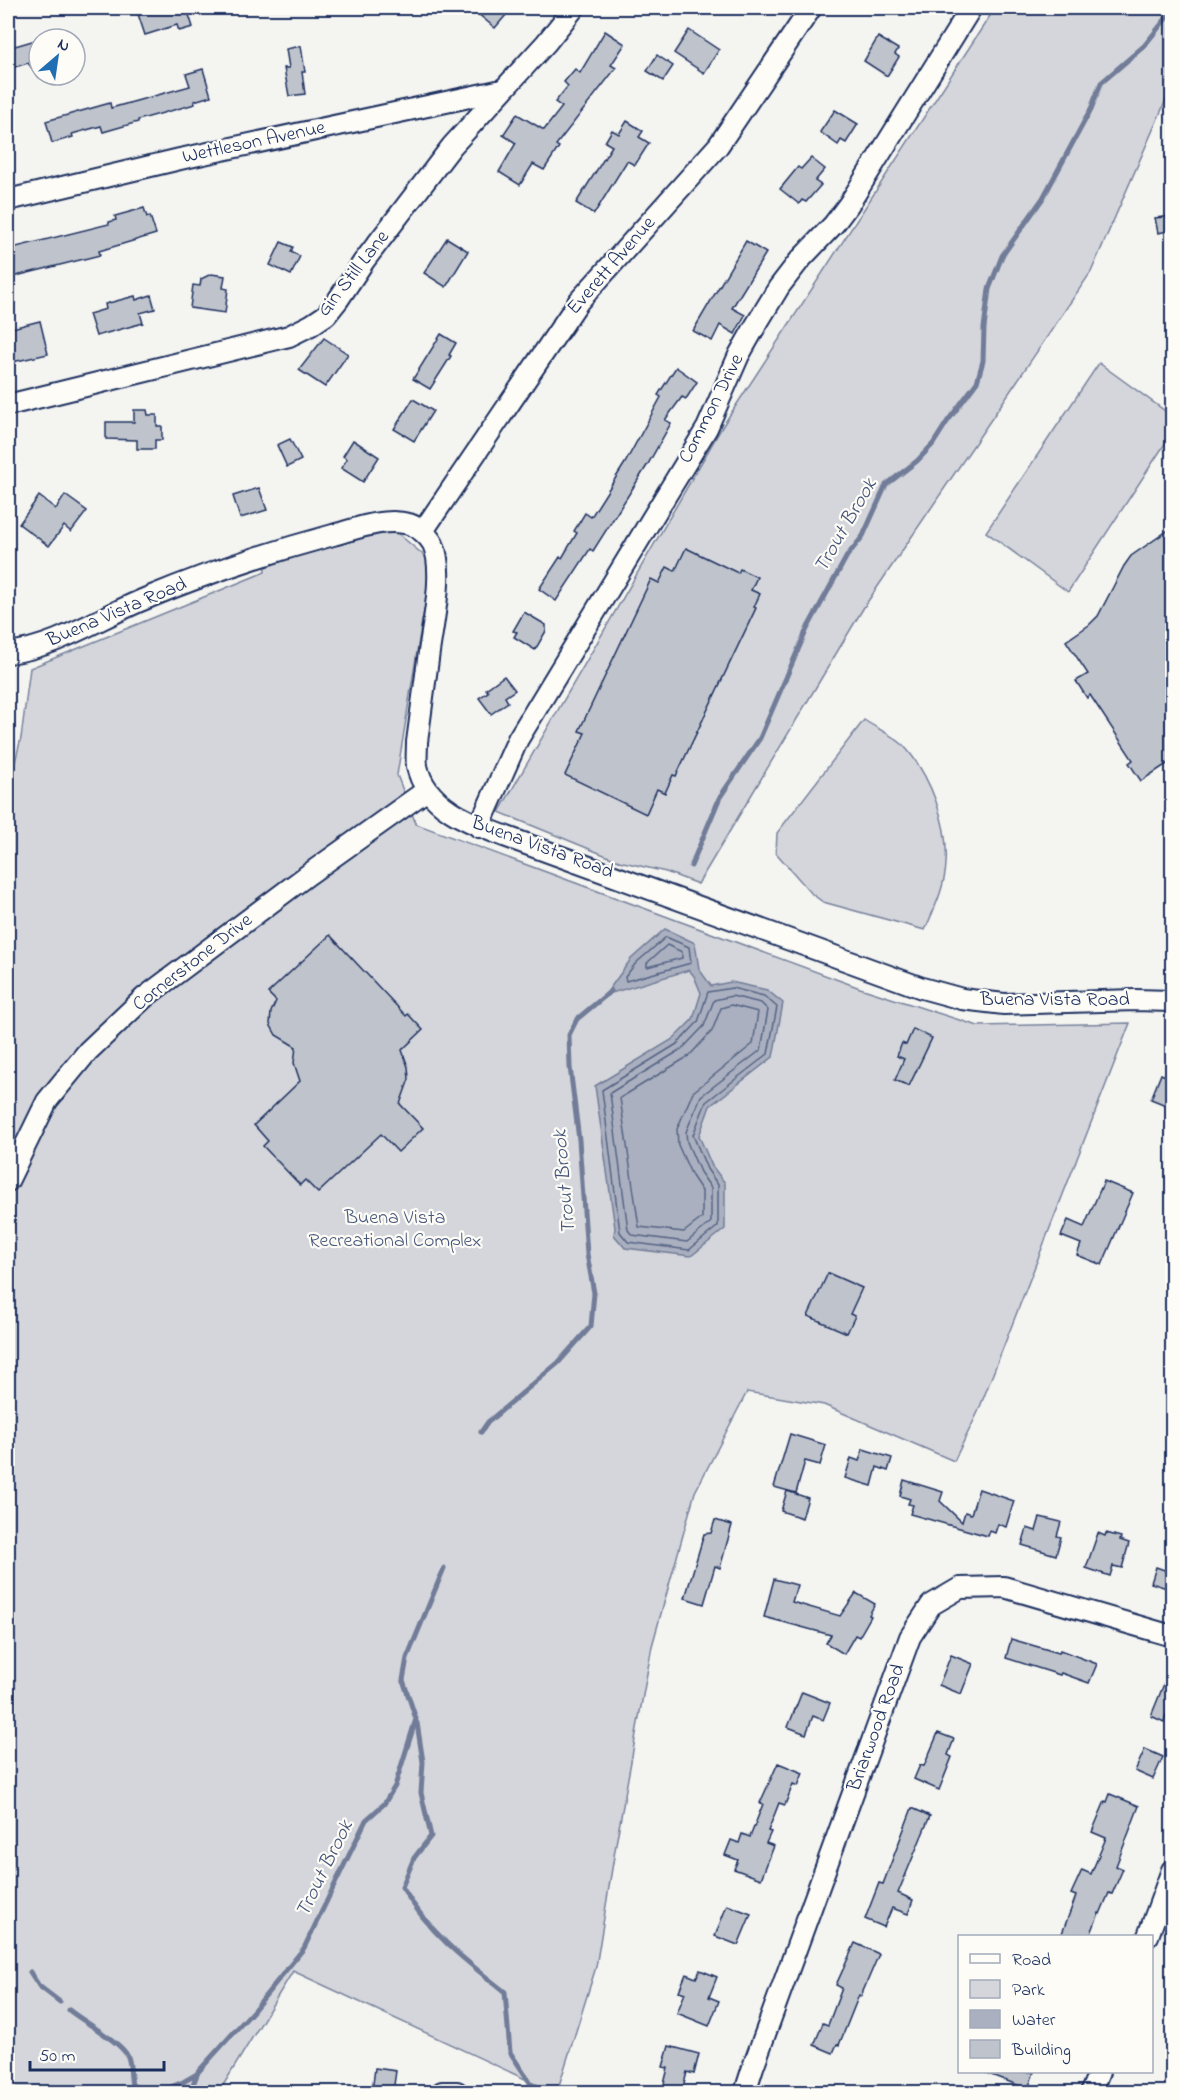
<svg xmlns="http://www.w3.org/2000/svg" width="1180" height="2100" viewBox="0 0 1180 2100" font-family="'Indie Flower',sans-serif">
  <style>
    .green { fill: #d4d6db; stroke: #78829c; stroke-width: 1.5 }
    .water { fill: #aab0bf; stroke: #717c98; stroke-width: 1.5 }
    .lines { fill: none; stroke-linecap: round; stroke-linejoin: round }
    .shore { stroke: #546385; stroke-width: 1.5 }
    .stream { stroke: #717c98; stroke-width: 5 }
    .building { fill: #bfc3cc; stroke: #1b2f5e; stroke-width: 1.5 }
    .minor-casing { stroke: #1b2f5e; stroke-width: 24 }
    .minor { stroke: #fdfcf7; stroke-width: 20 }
    .labels { text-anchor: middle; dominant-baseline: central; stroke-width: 4.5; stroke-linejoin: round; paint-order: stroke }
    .street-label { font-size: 20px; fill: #1b2f5e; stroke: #fdfcf7 }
    .park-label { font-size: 20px; fill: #49597d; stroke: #fdfcf7 }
    .water-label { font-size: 21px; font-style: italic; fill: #46567b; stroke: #fdfcf7 }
  </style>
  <rect width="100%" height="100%" fill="#f4f4f1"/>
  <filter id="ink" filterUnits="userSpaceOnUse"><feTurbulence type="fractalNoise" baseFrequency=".0167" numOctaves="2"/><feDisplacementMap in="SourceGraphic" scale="12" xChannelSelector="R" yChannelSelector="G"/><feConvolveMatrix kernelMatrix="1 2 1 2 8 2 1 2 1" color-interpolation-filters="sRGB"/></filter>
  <g filter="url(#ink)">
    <g class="green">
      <path d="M 995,8 L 1172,8 L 1172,86 L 1091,272 L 864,607 L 698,884 L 666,872 L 619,861 L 499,812 L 722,427 Z"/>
      <path d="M 1099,363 L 1172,416 L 1172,433 L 1068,592 L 986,532 Z"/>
      <path d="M 395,531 L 434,564 L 422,621 L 397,775 L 416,824 L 860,988 L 978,1026 L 1130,1023 L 978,1412 L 954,1461 L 824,1405 L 747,1392 L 695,1492 L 652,1646 L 616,1844 L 596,1967 L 557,2092 L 553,2092 L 293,1971 L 219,2092 L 8,2092 L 8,790 L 21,738 L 30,668 L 265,572 L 264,559 Z"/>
      <path d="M 864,720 C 876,728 893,735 903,745 C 930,774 949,825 946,864 C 945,887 934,909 925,930 L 823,902 L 812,894 L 776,853 L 777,833 Z"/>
    </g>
    <path class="water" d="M 665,929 L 695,943 L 699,969 L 711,986 L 731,982 L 767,990 L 783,1003 L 773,1057 L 710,1106 L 699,1136 L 712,1166 L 725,1183 L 725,1229 L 691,1256 L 625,1248 L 614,1235 L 615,1228 L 595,1086 L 673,1039 L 693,1019 L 701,993 L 694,976 L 689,970 L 605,995 L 631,959 Z"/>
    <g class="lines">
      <g class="shore">
        <path d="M 666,937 L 689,947 L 691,963 L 626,981 L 625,977 L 636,963 Z"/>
        <path d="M 667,945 L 682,952 L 682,958 L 647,967 L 647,963 Z"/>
        <path d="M 732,988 L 764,996 L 777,1007 L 768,1054 L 706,1102 L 693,1135 L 707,1169 L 718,1185 L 718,1226 L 689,1250 L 628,1242 L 620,1232 L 602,1090 L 677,1044 L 698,1022 L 708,992 Z"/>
        <path d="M 732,996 L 761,1003 L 768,1010 L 761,1050 L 701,1096 L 686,1132 L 687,1142 L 700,1172 L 711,1188 L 711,1222 L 687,1242 L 632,1235 L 628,1230 L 610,1093 L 682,1049 L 704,1026 L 714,1000 Z"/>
        <path d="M 731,1005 L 758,1012 L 753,1044 L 693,1092 L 677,1129 L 678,1145 L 692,1176 L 702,1191 L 702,1218 L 684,1232 L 639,1227 L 620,1098 L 689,1056 L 712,1031 L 721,1008 Z"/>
      </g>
      <g class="stream">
        <path d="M 691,866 L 720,797 L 760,738 L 807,629 L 847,556 L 863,536 L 886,485 L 917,461 L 933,444 L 947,422 L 977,382 L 983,361 L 984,328 L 989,289 L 1002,256 L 1043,198 L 1091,109 L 1101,83 L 1144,46 L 1172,11"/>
        <path d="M 481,1432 L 488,1422 L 558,1363 L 591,1326 L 594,1293 L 587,1254 L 579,1140 L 570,1067 L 569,1035 L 577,1019 L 611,991"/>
        <path d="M 417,1723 L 423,1762 L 421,1793 L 431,1836 L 414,1858 L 402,1887 C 430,1934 463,1959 505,1992 L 510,2052 L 536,2092"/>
        <path d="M 30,1972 L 39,1986 L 60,2002"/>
        <path d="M 69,2010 C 82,2021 123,2043 128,2057 C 131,2064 130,2076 132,2085 L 147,2092"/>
        <path d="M 158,2092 L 183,2082 L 197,2074"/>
        <path d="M 190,2092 L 198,2072 L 253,2011 L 304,1948 L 366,1820 L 384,1804 L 395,1786 L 416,1719 L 403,1680 L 407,1658 L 444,1568"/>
      </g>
    </g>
    <g class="building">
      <path d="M 163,8 L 173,8 L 174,13 L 187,9 L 193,27 L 179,31 L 177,25 L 145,35 L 138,14 Z"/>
      <path d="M 471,8 L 512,8 L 495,28 Z"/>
      <path d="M 689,30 L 719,50 L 704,73 L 674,53 Z"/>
      <path d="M 605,31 L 625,44 L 611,65 L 616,68 L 556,145 L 559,147 L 544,170 L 533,164 L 520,185 L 499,172 L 516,143 L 503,135 L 517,114 L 544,130 L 562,107 L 555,102 L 568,86 L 564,82 L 575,69 L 580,73 Z"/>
      <path d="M 878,37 L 898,49 L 895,54 L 899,57 L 887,76 L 864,61 Z"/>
      <path d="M 39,39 L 39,77 L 28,63 L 8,69 L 8,48 Z"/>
      <path d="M 301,46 L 305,72 L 302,72 L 305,94 L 289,96 L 284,68 L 289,68 L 286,49 Z"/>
      <path d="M 657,55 L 673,66 L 663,81 L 647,71 Z"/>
      <path d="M 203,69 L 211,96 L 194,101 L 195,104 L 138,120 L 138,122 L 103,132 L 101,126 L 72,134 L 73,137 L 52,143 L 46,121 L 110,103 L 111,108 L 190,86 L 186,74 Z"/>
      <path d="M 835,110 L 858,124 L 846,143 L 841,140 L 838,145 L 820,132 Z"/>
      <path d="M 627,121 L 643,131 L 639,137 L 649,143 L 635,165 L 627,161 L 594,214 L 576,203 L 612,146 L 605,142 L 612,130 L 619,134 Z"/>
      <path d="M 811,158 L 825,169 L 815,181 L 821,185 L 806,202 L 802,200 L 799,204 L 780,189 L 798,167 L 801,169 Z"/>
      <path d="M 144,208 L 147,217 L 150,216 L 156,234 L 99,251 L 100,255 L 8,278 L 8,249 L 109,224 L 109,222 L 116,220 L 115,216 Z"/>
      <path d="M 1173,216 L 1173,230 L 1158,233 L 1155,218 Z"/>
      <path d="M 447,238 L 468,251 L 446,287 L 424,273 Z"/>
      <path d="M 746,241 L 766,253 L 732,308 L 745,315 L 735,334 L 720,325 L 712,341 L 693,331 Z"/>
      <path d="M 281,242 L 293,247 L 291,252 L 300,256 L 291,275 L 270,265 Z"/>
      <path d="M 211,274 L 225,276 L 223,288 L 228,289 L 225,313 L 190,308 L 193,285 L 200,286 L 201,279 Z"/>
      <path d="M 151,295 L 155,309 L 140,313 L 143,323 L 96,336 L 89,314 L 106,309 L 105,304 L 135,296 L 136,300 Z"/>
      <path d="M 40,321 L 48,354 L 8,363 L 8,329 Z"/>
      <path d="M 441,334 L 456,343 L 449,355 L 451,356 L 430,389 L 413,379 Z"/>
      <path d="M 324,338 L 348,354 L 325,387 L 299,370 Z"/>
      <path d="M 676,367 L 697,382 L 686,399 L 682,397 L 665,420 L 671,423 L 648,464 L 593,551 L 590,549 L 556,601 L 539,589 L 560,557 L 562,558 L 577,533 L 574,531 L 585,513 L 591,517 L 625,463 L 661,397 L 658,395 Z"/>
      <path d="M 413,399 L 433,411 L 414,441 L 394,429 Z"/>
      <path d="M 134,410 L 147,410 L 148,415 L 157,415 L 157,426 L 162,426 L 162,440 L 155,440 L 155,449 L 137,449 L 137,440 L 106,439 L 106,422 L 134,422 Z"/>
      <path d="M 290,439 L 301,460 L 287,467 L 277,445 Z"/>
      <path d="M 353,440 L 379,457 L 363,482 L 341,468 L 347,459 L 343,456 Z"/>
      <path d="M 259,488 L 267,510 L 240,518 L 233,496 Z"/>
      <path d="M 65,495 L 87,511 L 71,532 L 64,526 L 49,546 L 19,524 L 39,496 L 56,509 Z"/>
      <path d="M 1173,527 L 1173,760 L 1141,781 L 1129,763 L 1133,760 L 1090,695 L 1087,698 L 1076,681 L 1088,674 L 1066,641 L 1089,625 L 1098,616 L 1124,566 L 1131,556 Z"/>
      <path d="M 686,548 L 738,573 L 740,569 L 757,577 L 751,590 L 760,594 L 754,607 L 756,608 L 676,776 L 673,775 L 665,793 L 657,789 L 646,814 L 565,775 L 585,733 L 579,731 L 651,579 L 659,583 L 667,567 L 675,571 Z"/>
      <path d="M 524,612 L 546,625 L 546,631 L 535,650 L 514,637 L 517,632 L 513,631 Z"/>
      <path d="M 504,676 L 515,690 L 505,697 L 508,702 L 491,714 L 479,698 L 488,692 L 486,689 Z"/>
      <path d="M 330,935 L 406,1016 L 408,1014 L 423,1030 L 402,1050 L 408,1067 L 409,1079 L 400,1104 L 423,1128 L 398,1152 L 381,1134 L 318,1193 L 305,1180 L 300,1185 L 263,1146 L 268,1141 L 254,1125 L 300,1081 L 294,1063 L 296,1047 L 276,1035 L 270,1024 L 271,1012 L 276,1001 L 268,993 Z"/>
      <path d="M 913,1029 L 932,1038 L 909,1086 L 895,1080 L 904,1059 L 897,1056 L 902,1043 L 906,1045 Z"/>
      <path d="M 1161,1074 L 1173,1079 L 1173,1108 L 1151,1099 Z"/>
      <path d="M 1104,1181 L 1133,1193 L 1102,1265 L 1077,1255 L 1081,1244 L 1061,1236 L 1068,1220 L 1084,1227 Z"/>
      <path d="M 828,1273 L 862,1288 L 850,1314 L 855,1316 L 847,1333 L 808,1316 Z"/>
      <path d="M 790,1434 L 826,1445 L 820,1465 L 805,1461 L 796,1493 L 774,1487 Z"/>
      <path d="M 863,1449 L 892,1458 L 888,1471 L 877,1467 L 872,1486 L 845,1478 L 851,1458 L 859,1461 Z"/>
      <path d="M 904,1480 L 943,1492 L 940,1501 L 962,1522 L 965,1512 L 971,1514 L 979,1489 L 1014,1501 L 1006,1527 L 998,1524 L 995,1533 L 990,1531 L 988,1536 L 910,1514 L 913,1505 L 908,1504 L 910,1499 L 900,1496 Z"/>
      <path d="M 787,1491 L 808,1498 L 802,1518 L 781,1511 Z"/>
      <path d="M 1040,1517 L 1061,1522 L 1057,1536 L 1061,1537 L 1056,1555 L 1022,1545 L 1027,1528 L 1036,1531 Z"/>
      <path d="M 715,1520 L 732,1525 L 720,1568 L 715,1566 L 704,1604 L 685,1598 L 704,1534 L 711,1533 Z"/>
      <path d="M 1098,1533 L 1105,1536 L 1106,1533 L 1121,1537 L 1120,1540 L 1129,1543 L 1122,1568 L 1113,1566 L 1110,1576 L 1086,1568 Z"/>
      <path d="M 1156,1567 L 1173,1573 L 1173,1590 L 1151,1583 Z"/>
      <path d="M 774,1579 L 797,1585 L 792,1602 L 840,1616 L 856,1593 L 875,1604 L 869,1615 L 871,1616 L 859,1637 L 855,1635 L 844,1654 L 826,1643 L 831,1635 L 764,1617 Z"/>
      <path d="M 1011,1639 L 1059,1653 L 1060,1650 L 1097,1664 L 1089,1683 L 1061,1673 L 1060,1675 L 1006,1658 Z"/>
      <path d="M 951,1655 L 973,1664 L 961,1694 L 939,1685 Z"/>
      <path d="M 1172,1664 L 1173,1717 L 1166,1715 L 1164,1722 L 1151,1716 Z"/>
      <path d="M 802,1692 L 830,1703 L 823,1720 L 813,1716 L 806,1734 L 788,1727 Z"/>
      <path d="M 938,1733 L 954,1739 L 948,1755 L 952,1757 L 939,1790 L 914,1779 L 920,1765 L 924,1766 Z"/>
      <path d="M 1145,1749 L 1163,1757 L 1153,1779 L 1135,1771 Z"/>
      <path d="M 778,1763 L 803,1773 L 798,1786 L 793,1784 L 785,1805 L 779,1803 L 768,1831 L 771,1832 L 766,1843 L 774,1846 L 761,1879 L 734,1869 L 738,1860 L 725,1855 L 731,1840 L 739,1843 L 742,1834 L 750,1837 L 763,1804 L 760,1803 Z"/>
      <path d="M 1110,1794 L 1139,1806 L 1116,1866 L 1123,1869 L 1112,1894 L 1109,1893 L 1100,1914 L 1099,1913 L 1090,1936 L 1061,1936 L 1076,1896 L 1071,1894 L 1082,1870 L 1091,1874 L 1106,1838 L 1092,1832 L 1105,1801 L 1107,1802 Z"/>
      <path d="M 912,1808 L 930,1816 L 898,1893 L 913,1900 L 908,1914 L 892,1908 L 884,1927 L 865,1919 L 879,1883 L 883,1884 Z"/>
      <path d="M 727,1905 L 751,1914 L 738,1945 L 715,1936 Z"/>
      <path d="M 855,1943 L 879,1954 L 861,1996 L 859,1995 L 839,2045 L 837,2044 L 833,2053 L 814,2045 L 823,2023 L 828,2025 L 842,1988 L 836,1985 Z"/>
      <path d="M 700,1970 L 717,1977 L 709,1997 L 719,2001 L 709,2026 L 677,2013 L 685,1993 L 679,1991 L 686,1974 L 696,1978 Z"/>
      <path d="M 669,2046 L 699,2054 L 694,2074 L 687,2072 L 682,2092 L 662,2092 L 668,2068 L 663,2067 Z"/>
      <path d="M 375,2068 L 396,2071 L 393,2092 L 372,2092 Z"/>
      <path d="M 986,2072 L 1034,2072 L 1028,2089 L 986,2073 Z"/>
    </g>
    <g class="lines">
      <defs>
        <g id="minor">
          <path d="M 8,200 L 180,159 L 502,90"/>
          <path d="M 8,405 L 289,336 L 311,325 L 326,315 L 338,300 L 364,261 L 452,146 L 546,43 L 574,8"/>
          <path d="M 423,531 L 579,301 L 718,146 L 811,8"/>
          <path d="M 8,653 C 58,647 100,617 147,598 C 207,573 270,552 333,535 C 355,529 385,517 409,524 C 418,527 428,535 433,544 C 445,570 433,623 429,652 C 425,682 421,712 417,742 C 417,750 416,759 417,766 C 425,807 473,824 507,837 L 922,988 L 962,999 L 1004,1004 L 1135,1000 L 1172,1001"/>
          <path d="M 479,827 L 518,739 L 707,428 L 739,355 L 756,325 L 779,287 L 799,261 L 834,224 L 849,204 L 971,8"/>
          <path d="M 8,1181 L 47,1101 L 88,1051 L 145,997 L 309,874 L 427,790"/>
          <path d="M 1148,1936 L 1172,1870"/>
          <path d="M 442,2092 L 457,2092"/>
          <path d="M 745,2092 L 753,2067 L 910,1637 L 931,1605 L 960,1588 L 1004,1587 L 1172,1636"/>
          <path d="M 1091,2092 L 1099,2072"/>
        </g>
      </defs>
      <use href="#minor" class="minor-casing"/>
      <use href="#minor" class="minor"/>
    </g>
  </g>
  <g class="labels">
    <g class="street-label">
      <text transform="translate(254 143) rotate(-12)">Wettleson Avenue</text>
      <text transform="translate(612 266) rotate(-49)">Everett Avenue</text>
      <text transform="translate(354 274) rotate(-52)">Gin Still Lane</text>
      <text transform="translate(712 409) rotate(-63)">Common Drive</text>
      <text transform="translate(117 613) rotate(-23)">Buena Vista Road</text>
      <text transform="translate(542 848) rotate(20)">Buena Vista Road</text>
      <text transform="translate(193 963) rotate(-38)">Cornerstone Drive</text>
      <text x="1055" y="1000">Buena Vista Road</text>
      <text transform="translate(877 1728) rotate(-70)">Briarwood Road</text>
    </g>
    <g class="park-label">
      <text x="395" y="1218">Buena Vista<tspan x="395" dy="23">Recreational Complex</tspan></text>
    </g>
    <g class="water-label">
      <text transform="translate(846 526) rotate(-60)">Trout Brook</text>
      <text transform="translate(565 1182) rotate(-95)">Trout Brook</text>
      <text transform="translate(325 1869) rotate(-64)">Trout Brook</text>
    </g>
  </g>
  <rect width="1180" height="2100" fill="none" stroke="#fdfcf7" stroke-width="30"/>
  <rect x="15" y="15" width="1150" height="2070" fill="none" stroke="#1b2f5e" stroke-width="2" filter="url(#ink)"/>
  <rect x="958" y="1935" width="195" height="138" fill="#fdfcf7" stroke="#a3aaba" stroke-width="1.5"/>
  <rect x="970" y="1954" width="30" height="9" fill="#fdfcf7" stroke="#a3aaba" stroke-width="1.5"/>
  <text x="1012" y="1965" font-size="18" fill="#1b2f5e">Road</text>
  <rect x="970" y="1980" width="30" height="18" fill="#d4d6db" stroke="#a3aaba" stroke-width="1.5"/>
  <text x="1012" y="1995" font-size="18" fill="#1b2f5e">Park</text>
  <rect x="970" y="2010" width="30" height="18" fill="#aab0bf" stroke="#a3aaba" stroke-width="1.5"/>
  <text x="1012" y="2025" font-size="18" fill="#1b2f5e">Water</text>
  <rect x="970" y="2040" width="30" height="18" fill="#bfc3cc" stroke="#a3aaba" stroke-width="1.5"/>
  <text x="1012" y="2055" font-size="18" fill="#1b2f5e">Building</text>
  <g transform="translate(57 57) rotate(29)"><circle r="28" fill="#fdfcf7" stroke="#a3aaba" stroke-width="1.5"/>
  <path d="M0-4.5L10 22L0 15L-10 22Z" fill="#1f6fb2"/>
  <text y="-9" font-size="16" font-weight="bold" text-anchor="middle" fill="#1b2f5e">N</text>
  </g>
  <path d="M30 2061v9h134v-9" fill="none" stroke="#1b2f5e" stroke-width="3"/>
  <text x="39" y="2061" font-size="18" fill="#1b2f5e" stroke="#fdfcf7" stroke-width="4.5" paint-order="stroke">50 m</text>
</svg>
